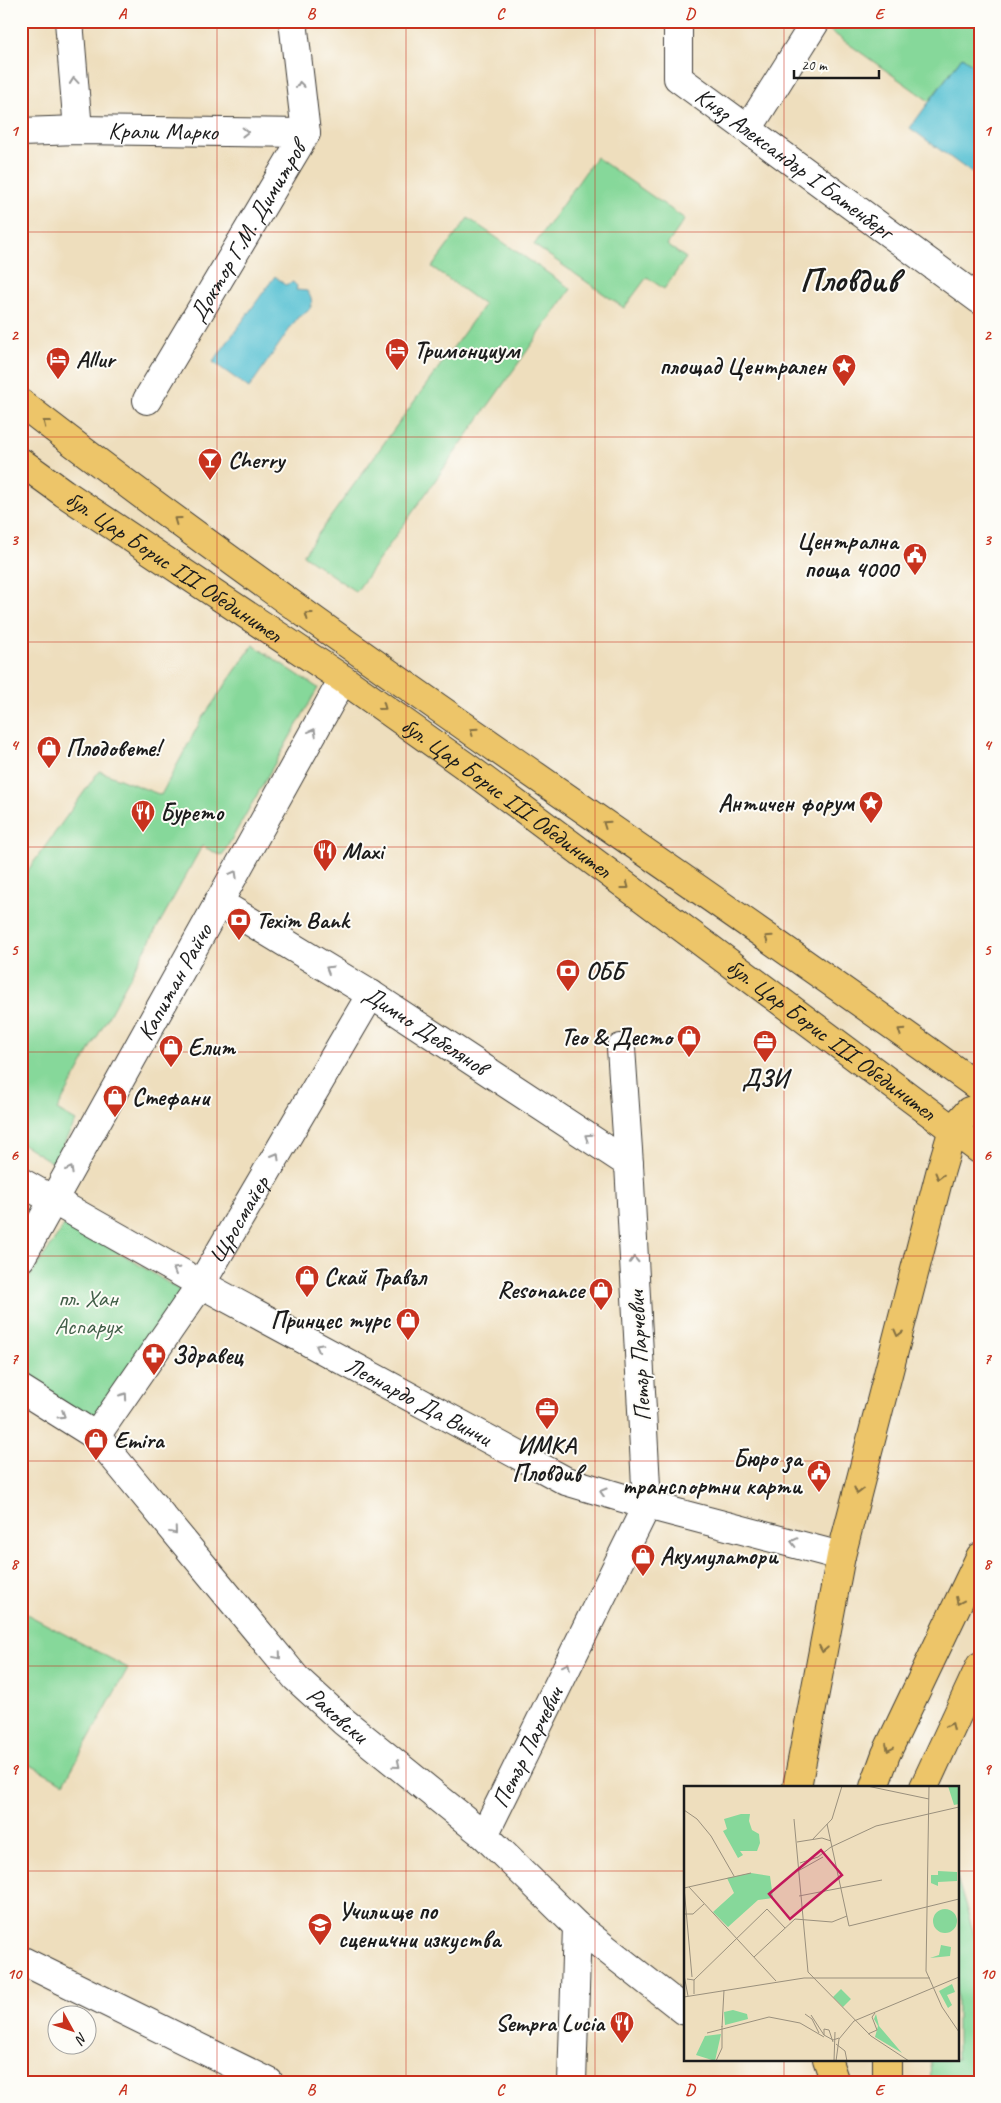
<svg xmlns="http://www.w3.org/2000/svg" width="1001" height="2103" viewBox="0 0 1001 2103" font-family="Caveat,sans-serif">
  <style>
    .green { fill: #86d89a; stroke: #517a5b }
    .water { fill: #57c1d3; stroke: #3a6e78 }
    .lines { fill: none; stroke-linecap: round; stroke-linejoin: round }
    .minor-casing { stroke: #3c3934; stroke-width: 30 }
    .major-casing { stroke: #3c3934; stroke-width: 30 }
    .minor { stroke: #fff; stroke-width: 28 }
    .major { stroke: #edc569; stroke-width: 28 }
    .oneway { stroke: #999 }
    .oneway2 { stroke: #847042 }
    .grid { fill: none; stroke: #c8321e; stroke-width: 1; stroke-opacity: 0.55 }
    .labels { text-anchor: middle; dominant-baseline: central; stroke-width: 4; stroke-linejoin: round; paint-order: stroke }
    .street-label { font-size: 24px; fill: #1c1c1c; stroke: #fdfcf7 }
    .poi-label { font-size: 24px; font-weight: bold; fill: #1c1c1c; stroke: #fdfcf7; text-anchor: start }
    .park-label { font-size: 24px; fill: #415e48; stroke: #fdfcf7 }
    .town-label { font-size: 34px; font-weight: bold; fill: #1c1c1c; stroke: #fdfcf7 }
    .inset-road { fill: none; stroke: #9a907d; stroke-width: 1 }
    .view { fill: #c2185b; fill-opacity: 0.15; stroke: #c2185b; stroke-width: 2.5 }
    .inset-edge { fill: none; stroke: #1c1c1c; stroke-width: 2.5 }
    .neatline { fill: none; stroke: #c8321e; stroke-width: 2 }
    .grid-label { font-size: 16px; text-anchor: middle; font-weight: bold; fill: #c8321e }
  </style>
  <rect width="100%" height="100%" fill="#fdfcf7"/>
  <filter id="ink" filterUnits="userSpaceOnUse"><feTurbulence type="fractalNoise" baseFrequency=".02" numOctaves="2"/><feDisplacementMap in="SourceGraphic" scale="10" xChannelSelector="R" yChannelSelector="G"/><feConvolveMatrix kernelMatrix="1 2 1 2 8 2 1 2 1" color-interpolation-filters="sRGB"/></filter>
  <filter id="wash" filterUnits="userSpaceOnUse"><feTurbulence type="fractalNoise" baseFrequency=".0096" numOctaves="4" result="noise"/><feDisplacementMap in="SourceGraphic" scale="20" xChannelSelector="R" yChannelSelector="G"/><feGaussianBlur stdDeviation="1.12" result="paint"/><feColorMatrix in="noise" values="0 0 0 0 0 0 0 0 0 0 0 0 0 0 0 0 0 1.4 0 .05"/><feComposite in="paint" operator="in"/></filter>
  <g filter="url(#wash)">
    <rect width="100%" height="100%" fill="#eedebd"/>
    <g class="green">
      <path d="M 824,21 L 980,21 L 980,70 L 962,57 L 929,101 L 822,25 Z"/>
      <path d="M 596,157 L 685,219 L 667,245 L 686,258 L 664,289 L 647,277 L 624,308 L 534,245 Z"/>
      <path d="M 468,218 L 571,289 L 356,592 L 303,555 L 484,305 L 432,267 Z"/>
      <path d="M 253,645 L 318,688 L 222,856 L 202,846 L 57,1110 L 76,1121 L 53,1163 L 21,1143 L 21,880 L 99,771 L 161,795 L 201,720 Z"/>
      <path d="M 68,1220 L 181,1291 L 97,1424 L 21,1374 L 21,1290 Z"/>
      <path d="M 21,1611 L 128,1668 L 64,1783 L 21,1760 Z"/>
      <path d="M 957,1878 L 980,1954 L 980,2067 L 975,2082 L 931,2082 L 930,2059 L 957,2059 Z"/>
    </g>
    <g class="water">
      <path d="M 962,57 L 980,70 L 980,179 L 910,128 Z"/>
      <path d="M 275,276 L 285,285 L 293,282 L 297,286 L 296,290 L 307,291 C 316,304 311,311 298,317 L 249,388 L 213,362 Z"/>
    </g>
  </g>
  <g filter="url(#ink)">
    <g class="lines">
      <defs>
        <g id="minor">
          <path d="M 69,21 L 78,130"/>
          <path id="s1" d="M 678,21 L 678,78 L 980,300"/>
          <path d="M 748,129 L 816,21"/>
          <path id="s2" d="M 21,132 L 78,130 L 306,133"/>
          <path id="s3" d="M 147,400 L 306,133 L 293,21"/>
          <path id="s4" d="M 218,902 L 375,997 L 629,1164"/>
          <path id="s5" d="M 21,1182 L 201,1284 L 566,1481 L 647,1505 L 841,1556"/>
          <path id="s6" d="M 21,1258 L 343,679"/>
          <path id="s7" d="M 21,1389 L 96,1436 L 296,1678 L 343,1721 L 484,1835 L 577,1926 L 685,2011"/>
          <path id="s8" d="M 96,1436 L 201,1284 L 371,994"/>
          <path id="s9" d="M 484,1835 L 647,1505 L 629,1164 L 621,1048"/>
          <path d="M 21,1960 L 269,2082"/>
          <path d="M 572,2082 L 577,1926"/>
        </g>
        <g id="major">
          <path d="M 21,403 C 332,644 662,858 980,1088"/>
          <path id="s10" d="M 21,462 L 64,493 L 343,679 L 471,770 L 980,1150"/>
          <path d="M 797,1787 L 841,1556 L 940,1173 L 953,1129 L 969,1111 L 980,1109"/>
          <path d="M 874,1787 L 886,1754 L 980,1557"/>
          <path d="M 924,1787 L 980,1666"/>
          <path d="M 827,2059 L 835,2082"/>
          <path d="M 887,2059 L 887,2082"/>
        </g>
      </defs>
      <use href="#minor" class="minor-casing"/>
      <use href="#major" class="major-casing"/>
      <use href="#minor" class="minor"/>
      <use href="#major" class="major"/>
    </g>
    <defs><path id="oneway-chevron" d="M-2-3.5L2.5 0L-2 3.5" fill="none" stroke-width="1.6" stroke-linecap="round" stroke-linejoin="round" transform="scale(1.25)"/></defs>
    <g class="oneway">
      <use href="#oneway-chevron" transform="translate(74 81) rotate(-95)"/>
      <use href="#oneway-chevron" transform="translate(300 85) rotate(-96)"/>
      <use href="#oneway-chevron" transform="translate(245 132) rotate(1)"/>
      <use href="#oneway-chevron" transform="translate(313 732) rotate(-61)"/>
      <use href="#oneway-chevron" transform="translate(234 874) rotate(-61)"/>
      <use href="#oneway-chevron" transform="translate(329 969) rotate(-149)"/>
      <use href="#oneway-chevron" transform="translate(588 1137) rotate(-147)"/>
      <use href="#oneway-chevron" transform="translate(276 1156) rotate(-60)"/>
      <use href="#oneway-chevron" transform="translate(70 1170) rotate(-61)"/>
      <use href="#oneway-chevron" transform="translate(634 1260) rotate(-93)"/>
      <use href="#oneway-chevron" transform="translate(176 1270) rotate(-150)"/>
      <use href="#oneway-chevron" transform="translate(319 1347) rotate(-152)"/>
      <use href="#oneway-chevron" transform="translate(124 1396) rotate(-55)"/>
      <use href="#oneway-chevron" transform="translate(62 1415) rotate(32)"/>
      <use href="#oneway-chevron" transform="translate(603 1492) rotate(-163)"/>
      <use href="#oneway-chevron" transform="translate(174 1531) rotate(50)"/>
      <use href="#oneway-chevron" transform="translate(794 1542) rotate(-166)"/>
      <use href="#oneway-chevron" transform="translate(278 1656) rotate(50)"/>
      <use href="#oneway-chevron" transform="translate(567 1666) rotate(-64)"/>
      <use href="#oneway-chevron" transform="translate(397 1765) rotate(39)"/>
    </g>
    <g class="oneway2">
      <use href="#oneway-chevron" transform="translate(46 423) rotate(-142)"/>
      <use href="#oneway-chevron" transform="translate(177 520) rotate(-144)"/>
      <use href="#oneway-chevron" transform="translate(308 615) rotate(-144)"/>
      <use href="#oneway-chevron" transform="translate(383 707) rotate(36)"/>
      <use href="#oneway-chevron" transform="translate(473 731) rotate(-145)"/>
      <use href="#oneway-chevron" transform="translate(606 824) rotate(-145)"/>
      <use href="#oneway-chevron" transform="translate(626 886) rotate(37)"/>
      <use href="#oneway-chevron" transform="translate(768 938) rotate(-145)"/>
      <use href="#oneway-chevron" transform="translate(901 1031) rotate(-145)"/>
      <use href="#oneway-chevron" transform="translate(939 1176) rotate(105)"/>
      <use href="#oneway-chevron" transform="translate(898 1333) rotate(104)"/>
      <use href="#oneway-chevron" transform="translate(858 1491) rotate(104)"/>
      <use href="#oneway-chevron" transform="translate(959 1601) rotate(115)"/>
      <use href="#oneway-chevron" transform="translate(823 1649) rotate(101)"/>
      <use href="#oneway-chevron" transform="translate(951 1726) rotate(-65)"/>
      <use href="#oneway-chevron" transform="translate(889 1748) rotate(115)"/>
    </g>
  </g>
  <path class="grid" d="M 217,21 L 217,2082M 406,21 L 406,2082M 595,21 L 595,2082M 784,21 L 784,1787M 21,232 L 980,232M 21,437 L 980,437M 21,642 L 980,642M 21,847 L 980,847M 21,1052 L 980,1052M 21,1256 L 980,1256M 21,1461 L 980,1461M 21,1666 L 980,1666M 21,1871 L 685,1871M 957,1871 L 980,1871M 784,2059 L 784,2082"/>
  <defs>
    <symbol id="hotel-pin" viewBox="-11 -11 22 30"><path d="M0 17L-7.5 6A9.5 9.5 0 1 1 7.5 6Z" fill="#c8321e" stroke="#fdfcf7"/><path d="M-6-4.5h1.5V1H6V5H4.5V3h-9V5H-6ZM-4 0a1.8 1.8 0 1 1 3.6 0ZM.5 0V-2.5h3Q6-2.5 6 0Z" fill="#fff"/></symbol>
    <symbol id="sight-pin" viewBox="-11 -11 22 30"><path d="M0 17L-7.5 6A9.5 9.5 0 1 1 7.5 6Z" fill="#c8321e" stroke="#fdfcf7"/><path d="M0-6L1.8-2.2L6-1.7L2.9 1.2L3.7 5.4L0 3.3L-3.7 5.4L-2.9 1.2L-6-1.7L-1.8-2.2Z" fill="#fff"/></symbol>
    <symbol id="bar-pin" viewBox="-11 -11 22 30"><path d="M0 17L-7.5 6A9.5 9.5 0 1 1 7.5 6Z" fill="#c8321e" stroke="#fdfcf7"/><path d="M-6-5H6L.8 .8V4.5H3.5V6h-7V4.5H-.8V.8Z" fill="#fff"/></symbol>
    <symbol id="civic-pin" viewBox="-11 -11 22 30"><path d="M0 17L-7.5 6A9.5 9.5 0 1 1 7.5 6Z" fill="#c8321e" stroke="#fdfcf7"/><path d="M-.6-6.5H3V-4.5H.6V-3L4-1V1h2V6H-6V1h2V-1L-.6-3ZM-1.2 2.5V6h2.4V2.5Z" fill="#fff"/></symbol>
    <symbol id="shop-pin" viewBox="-11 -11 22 30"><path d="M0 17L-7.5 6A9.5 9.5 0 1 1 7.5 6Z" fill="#c8321e" stroke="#fdfcf7"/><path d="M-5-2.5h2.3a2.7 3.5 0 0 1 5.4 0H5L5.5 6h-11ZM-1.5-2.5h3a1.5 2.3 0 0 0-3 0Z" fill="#fff"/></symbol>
    <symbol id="restaurant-pin" viewBox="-11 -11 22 30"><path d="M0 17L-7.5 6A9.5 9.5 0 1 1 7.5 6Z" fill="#c8321e" stroke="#fdfcf7"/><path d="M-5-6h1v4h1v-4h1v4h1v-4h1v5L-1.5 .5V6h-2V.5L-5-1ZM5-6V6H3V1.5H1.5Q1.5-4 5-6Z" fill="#fff"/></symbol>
    <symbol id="bank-pin" viewBox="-11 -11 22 30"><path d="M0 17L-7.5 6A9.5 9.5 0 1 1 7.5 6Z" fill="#c8321e" stroke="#fdfcf7"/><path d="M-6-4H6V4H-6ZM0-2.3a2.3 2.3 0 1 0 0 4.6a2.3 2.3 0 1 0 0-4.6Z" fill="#fff"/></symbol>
    <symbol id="office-pin" viewBox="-11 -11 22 30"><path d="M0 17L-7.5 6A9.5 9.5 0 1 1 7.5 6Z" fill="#c8321e" stroke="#fdfcf7"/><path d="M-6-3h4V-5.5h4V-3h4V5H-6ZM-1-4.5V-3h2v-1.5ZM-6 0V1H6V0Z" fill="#fff"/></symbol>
    <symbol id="pharmacy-pin" viewBox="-11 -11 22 30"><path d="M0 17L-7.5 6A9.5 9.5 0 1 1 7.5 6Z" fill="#c8321e" stroke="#fdfcf7"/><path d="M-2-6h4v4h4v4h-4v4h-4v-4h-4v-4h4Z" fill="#fff"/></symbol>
    <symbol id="school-pin" viewBox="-11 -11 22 30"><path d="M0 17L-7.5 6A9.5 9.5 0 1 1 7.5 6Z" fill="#c8321e" stroke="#fdfcf7"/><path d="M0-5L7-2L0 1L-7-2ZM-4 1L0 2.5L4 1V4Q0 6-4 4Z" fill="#fff"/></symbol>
  </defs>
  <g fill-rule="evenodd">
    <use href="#hotel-pin" x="383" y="336" width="28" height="38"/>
    <use href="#hotel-pin" x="44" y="345" width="28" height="38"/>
    <use href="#sight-pin" x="830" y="352" width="28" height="38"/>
    <use href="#bar-pin" x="196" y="446" width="28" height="38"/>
    <use href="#civic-pin" x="901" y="541" width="28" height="38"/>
    <use href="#shop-pin" x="35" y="734" width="28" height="38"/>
    <use href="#sight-pin" x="857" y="789" width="28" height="38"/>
    <use href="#restaurant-pin" x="129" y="798" width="28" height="38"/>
    <use href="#restaurant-pin" x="311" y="837" width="28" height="38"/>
    <use href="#bank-pin" x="225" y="906" width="28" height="38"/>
    <use href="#bank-pin" x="554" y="957" width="28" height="38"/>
    <use href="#shop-pin" x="675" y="1023" width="28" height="38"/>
    <use href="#office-pin" x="751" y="1028" width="28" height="38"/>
    <use href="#shop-pin" x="157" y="1033" width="28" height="38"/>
    <use href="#shop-pin" x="101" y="1083" width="28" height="38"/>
    <use href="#shop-pin" x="293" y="1263" width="28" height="38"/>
    <use href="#shop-pin" x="587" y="1276" width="28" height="38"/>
    <use href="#shop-pin" x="394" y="1306" width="28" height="38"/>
    <use href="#pharmacy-pin" x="140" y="1341" width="28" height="38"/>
    <use href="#office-pin" x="533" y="1395" width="28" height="38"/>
    <use href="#shop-pin" x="82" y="1426" width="28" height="38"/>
    <use href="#civic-pin" x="805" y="1458" width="28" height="38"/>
    <use href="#shop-pin" x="629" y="1542" width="28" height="38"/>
    <use href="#school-pin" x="306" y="1911" width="28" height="38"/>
    <use href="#restaurant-pin" x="608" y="2009" width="28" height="38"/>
  </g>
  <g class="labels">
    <g class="street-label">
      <text stroke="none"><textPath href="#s2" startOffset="142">Крали Марко</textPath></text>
      <text stroke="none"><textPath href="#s1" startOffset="201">Княз Александър I Батенберг</textPath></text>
      <text stroke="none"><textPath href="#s3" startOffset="196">Доктор Г.М. Димитров</textPath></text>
      <text stroke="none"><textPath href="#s10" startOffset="185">бул. Цар Борис III Обединител</textPath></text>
      <text stroke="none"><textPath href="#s10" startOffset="590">бул. Цар Борис III Обединител</textPath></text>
      <text stroke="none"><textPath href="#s6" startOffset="316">Капитан Райчо</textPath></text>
      <text stroke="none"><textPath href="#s4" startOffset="244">Димчо Дебелянов</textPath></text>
      <text stroke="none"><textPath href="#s10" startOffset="995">бул. Цар Борис III Обединител</textPath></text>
      <text stroke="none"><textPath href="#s8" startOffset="260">Щросмайер</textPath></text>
      <text transform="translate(639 1356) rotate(-93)">Петър Парчевич</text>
      <text stroke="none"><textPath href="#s5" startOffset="454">Леонардо Да Винчи</textPath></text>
      <text stroke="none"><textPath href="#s7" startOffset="458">Раковски</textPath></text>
      <text stroke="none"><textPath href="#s9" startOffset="98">Петър Парчевич</textPath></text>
    </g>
    <g class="poi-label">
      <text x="414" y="350">Тримонциум</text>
      <text x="76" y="359">Allur</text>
      <text x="826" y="366" text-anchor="end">площад Централен</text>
      <text x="228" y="460">Cherry</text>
      <text x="898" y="541" text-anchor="end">Централна<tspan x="898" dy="28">поща 4000</tspan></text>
      <text x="66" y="748">Плодовете!</text>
      <text x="854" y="803" text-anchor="end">Античен форум</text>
      <text x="160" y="812">Бурето</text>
      <text x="342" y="851">Maxi</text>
      <text x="256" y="920">Texim Bank</text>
      <text x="586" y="971">ОББ</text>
      <text x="672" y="1037" text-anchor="end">Тео &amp; Десто</text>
      <text x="188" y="1047">Елит</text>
      <text x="765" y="1078" text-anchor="middle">ДЗИ</text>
      <text x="132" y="1097">Стефани</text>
      <text x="324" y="1277">Скай Травъл</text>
      <text x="584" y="1290" text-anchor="end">Resonance</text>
      <text x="390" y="1320" text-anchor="end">Принцес турс</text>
      <text x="172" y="1355">Здравец</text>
      <text x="114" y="1440">Emira</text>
      <text x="547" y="1445" text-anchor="middle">ИМКА<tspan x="547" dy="28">Пловдив</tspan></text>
      <text x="802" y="1458" text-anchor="end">Бюро за<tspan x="802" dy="28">транспортни карти</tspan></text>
      <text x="660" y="1556">Акумулатори</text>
      <text x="338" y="1911">Училище по<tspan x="338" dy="28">сценични изкуства</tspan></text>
      <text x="604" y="2023" text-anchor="end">Sempra Lucia</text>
    </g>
    <g class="park-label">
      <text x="88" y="1298">пл. Хан<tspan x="88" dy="28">Аспарух</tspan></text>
    </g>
    <g class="town-label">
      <text x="849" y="279">Пловдив</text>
    </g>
  </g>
  <g transform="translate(684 1786)">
    <rect width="275" height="275" fill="#eedebd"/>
    <path d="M 264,0 L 275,0 L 275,18 L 270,19 ZM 57,28 L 66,28 L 65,35 L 68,44 L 75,48 L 76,57 L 73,65 L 56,65 L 59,69 L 54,72 L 39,45 L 43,43 L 40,33 ZM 254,85 L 273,86 L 273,95 L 254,96 L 254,100 L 247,97 L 247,89 L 254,89 ZM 67,87 L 86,90 L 89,112 L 74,114 L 44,141 L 29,126 L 50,107 L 43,92 ZM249 135a12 12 0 1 1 24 0a12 12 0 1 1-24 0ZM 257,159 L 267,161 L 266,170 L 246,172 L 255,169 ZM 268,198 L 271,206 L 263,209 L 268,219 L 264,222 L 255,205 ZM 157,203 L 167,213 L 159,221 L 149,211 ZM 49,224 L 63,228 L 64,233 L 41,239 L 40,226 ZM 192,228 L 195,240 L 218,267 L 191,251 L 194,240 L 190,233 ZM 37,248 L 31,275 L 12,269 L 21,250 Z" fill="#86d89a"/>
    <path class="inset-road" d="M 183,0 L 245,13M 245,0 L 242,185 L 258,221 L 275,246M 0,24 L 13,33 L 27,50 L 50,90M 110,33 L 124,186 L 187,250 L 225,275M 143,38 L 165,140 L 275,113M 128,54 L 148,33 L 158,0M 113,56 L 138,52 L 147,55M 116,77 L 134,71 L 147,61 L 192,40 L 275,21M 114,85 L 139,71M 0,101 L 8,191M 5,101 L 92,195M 0,102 L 67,87M 115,110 L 198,94M 1,128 L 9,128 L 20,118M 70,171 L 111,133 L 148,136 L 163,130M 0,189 L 4,210M 3,193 L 10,194 L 10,208M 10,194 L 83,123 L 101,142M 0,211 L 120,192 L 246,192M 121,228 L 128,233 L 135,247M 127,229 L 140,249 L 149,254 L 155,252M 38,241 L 40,204M 23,247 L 85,231 L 116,237 L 140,251M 184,248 L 193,244 L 188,231 L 191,227M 140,249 L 140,243 L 145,244 L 149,256M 152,258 L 161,265 L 163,275M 32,275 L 38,262 L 38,240M 150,275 L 151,246M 152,275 L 155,253 L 170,235 L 275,191"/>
    <path class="view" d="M 137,64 L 158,89 L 106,133 L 85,108 Z"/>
    <rect width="275" height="275" class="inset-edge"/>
  </g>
  <rect width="1001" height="2103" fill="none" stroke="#fdfcf7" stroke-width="55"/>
  <g transform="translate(72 2030) rotate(130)"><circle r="24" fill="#fdfcf7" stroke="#a3a29f"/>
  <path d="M0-4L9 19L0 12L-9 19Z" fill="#c8321e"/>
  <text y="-8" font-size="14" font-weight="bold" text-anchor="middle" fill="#1c1c1c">N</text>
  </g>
  <path d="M794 70v8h85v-8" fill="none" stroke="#1c1c1c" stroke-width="2.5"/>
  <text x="801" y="70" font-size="15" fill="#1c1c1c" stroke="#fdfcf7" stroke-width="4" paint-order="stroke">20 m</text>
  <rect x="28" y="28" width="946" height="2048" class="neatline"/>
  <g class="grid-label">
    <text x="122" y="19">A</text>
    <text x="311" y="19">B</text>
    <text x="500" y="19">C</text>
    <text x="690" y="19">D</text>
    <text x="879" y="19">E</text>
    <text x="14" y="136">1</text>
    <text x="987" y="136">1</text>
    <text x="14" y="340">2</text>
    <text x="987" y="340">2</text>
    <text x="14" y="545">3</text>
    <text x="987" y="545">3</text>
    <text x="14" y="750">4</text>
    <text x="987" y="750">4</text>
    <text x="14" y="955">5</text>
    <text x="987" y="955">5</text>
    <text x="14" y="1160">6</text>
    <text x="987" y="1160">6</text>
    <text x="14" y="1364">7</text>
    <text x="987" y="1364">7</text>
    <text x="14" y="1569">8</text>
    <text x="987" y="1569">8</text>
    <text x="14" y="1774">9</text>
    <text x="987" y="1774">9</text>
    <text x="14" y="1979">10</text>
    <text x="987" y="1979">10</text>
    <text x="122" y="2095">A</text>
    <text x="311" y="2095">B</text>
    <text x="500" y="2095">C</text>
    <text x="690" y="2095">D</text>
    <text x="879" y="2095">E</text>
  </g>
</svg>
